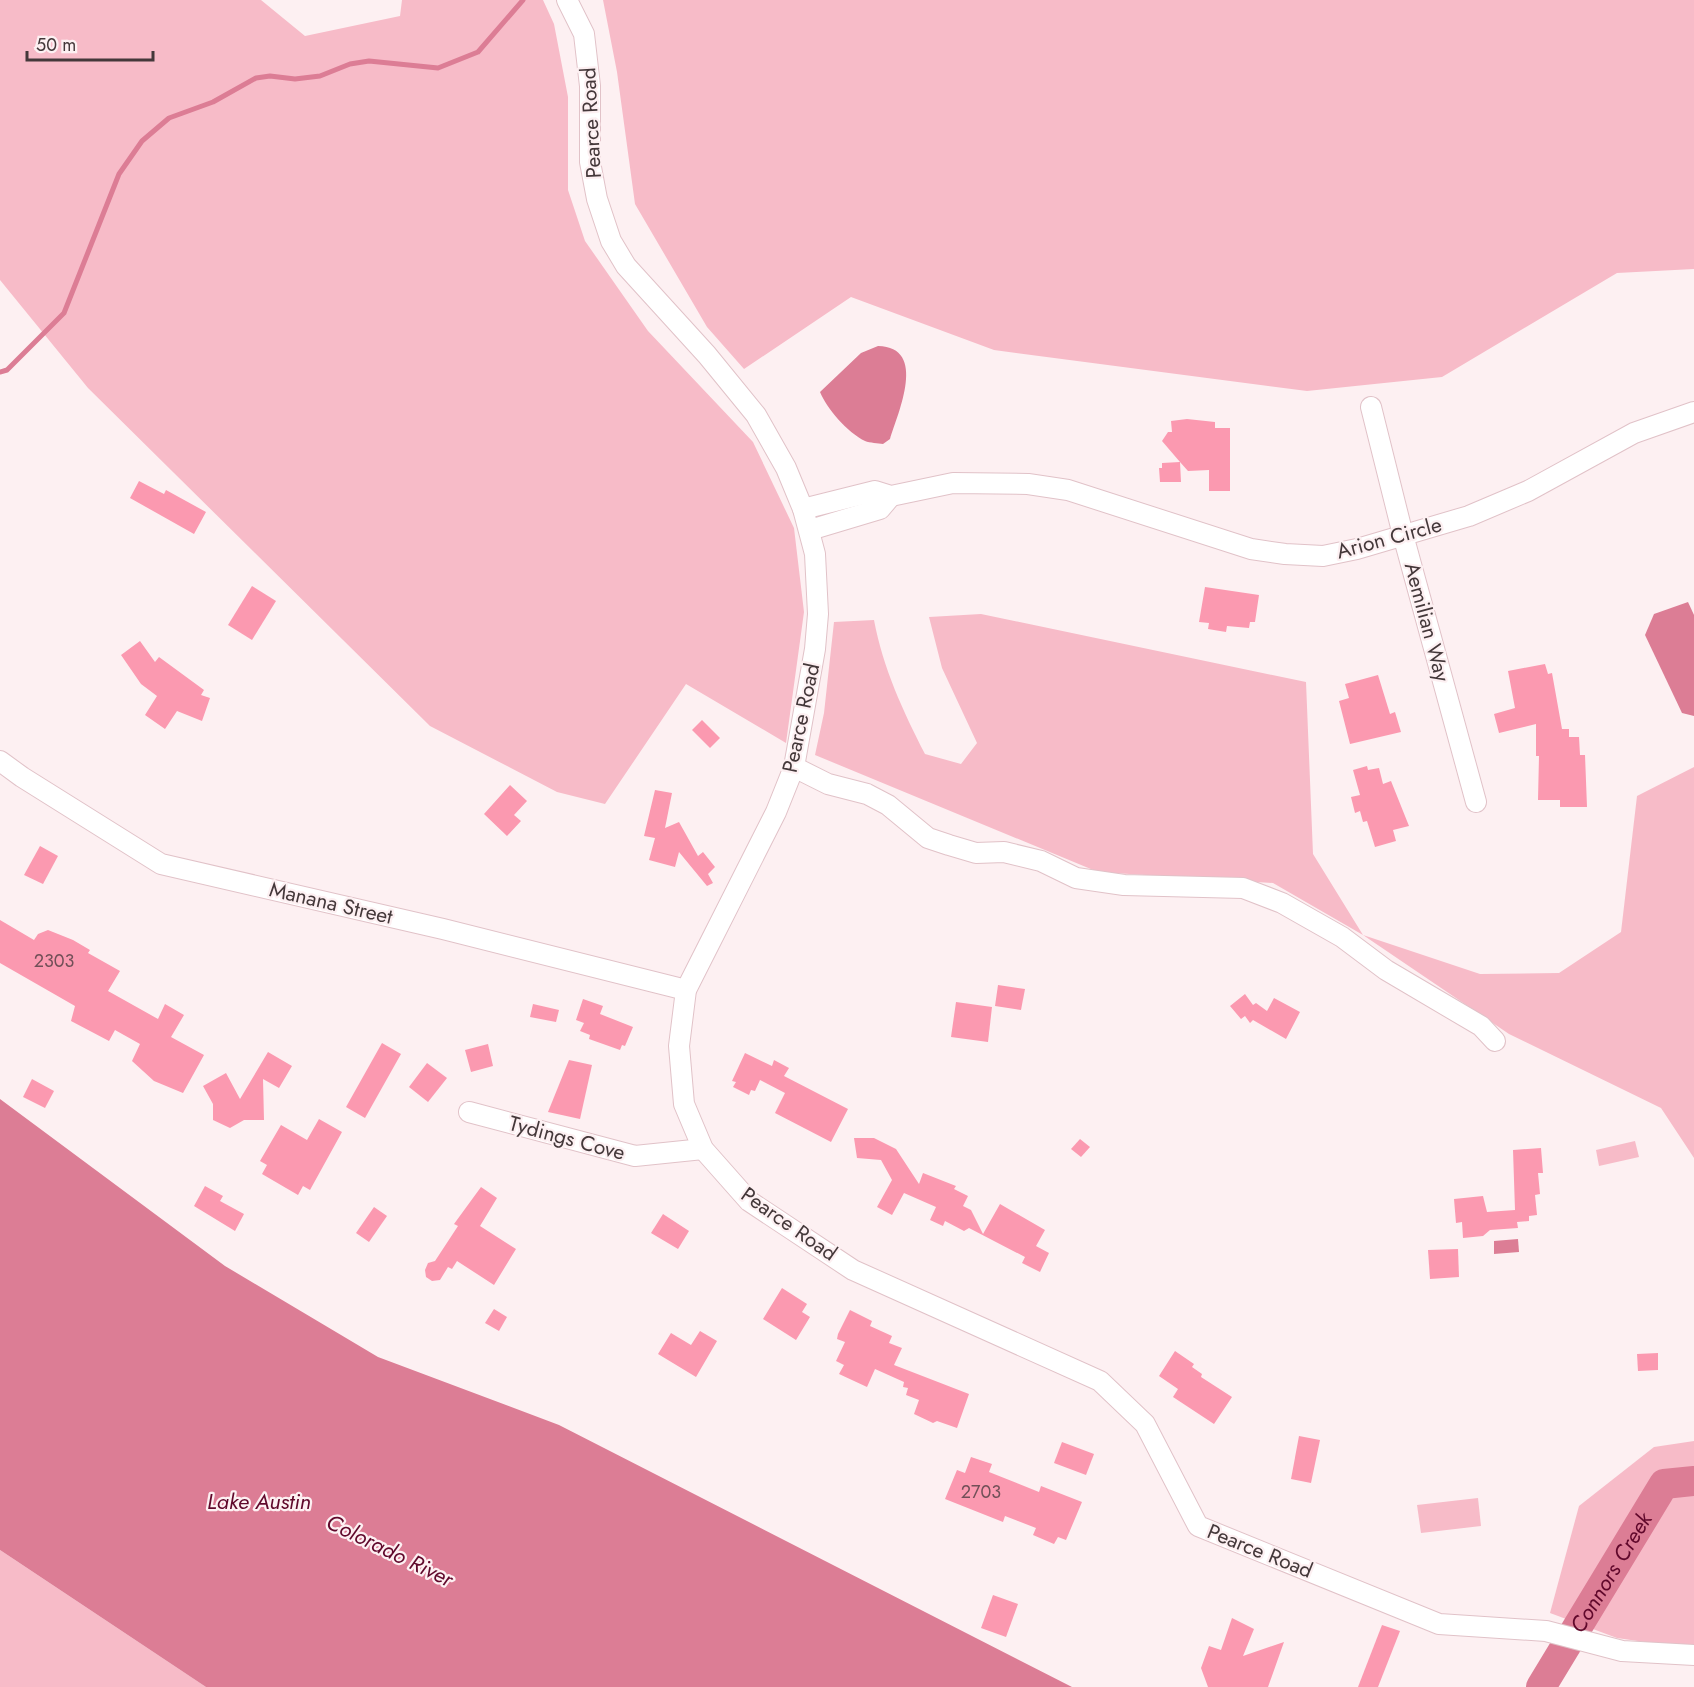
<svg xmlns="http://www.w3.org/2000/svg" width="1694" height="1687" viewBox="0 0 1694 1687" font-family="Jost,sans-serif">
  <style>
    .green { fill: #f7bbc8 }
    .water { fill: #dc7d95 }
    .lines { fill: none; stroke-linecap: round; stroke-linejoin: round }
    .stream { stroke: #dc7d95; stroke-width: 5 }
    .river { stroke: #dc7d95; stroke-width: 30 }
    .building { fill: #fb99b0 }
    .minor-casing { stroke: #e1c2c8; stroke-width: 22 }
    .minor { stroke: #fff; stroke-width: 20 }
    .labels { text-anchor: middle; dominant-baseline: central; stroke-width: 4.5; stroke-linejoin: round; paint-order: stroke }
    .number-label { font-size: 18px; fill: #725058 }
    .street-label { font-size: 21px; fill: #44383a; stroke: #fdf0f2 }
    .water-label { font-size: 22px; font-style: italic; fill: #60082b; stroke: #fdf0f2 }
  </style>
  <rect width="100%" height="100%" fill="#fdf0f2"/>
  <g class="green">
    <path d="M 0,0 L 261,0 L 305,36 L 400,16 L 402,0 L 543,0 L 554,24 L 568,97 L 568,190 L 585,241 L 648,331 L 753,442 L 794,528 L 804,612 L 786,743 L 686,684 L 605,804 L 557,792 L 430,726 L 88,388 L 0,280 Z"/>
    <path d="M 603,0 L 1694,0 L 1694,269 L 1617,273 L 1442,377 L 1307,391 L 994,350 L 851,297 L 744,369 L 707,327 L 635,204 L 617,72 Z"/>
    <path d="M 981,614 L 1306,682 L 1313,854 L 1363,935 L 1480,974 L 1559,973 L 1621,932 L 1637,796 L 1694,767 L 1694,1158 L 1661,1108 L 1509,1034 L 1363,935 L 1273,883 L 1098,872 L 815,755 L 824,713 L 834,622 L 874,620 C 883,668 903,711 925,754 L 961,764 L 977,743 L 942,668 L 929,617 Z"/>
    <path d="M 1635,1141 L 1639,1157 L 1599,1166 L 1596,1150 Z"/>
    <path d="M 1694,1441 L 1694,1649 L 1617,1638 L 1550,1613 L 1579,1506 L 1654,1447 Z"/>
    <path d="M 1478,1498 L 1481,1526 L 1421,1533 L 1417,1505 Z"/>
    <path d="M 0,1550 L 18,1562 L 206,1687 L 0,1687 Z"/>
  </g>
  <g class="water">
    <path d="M 878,346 C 928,347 898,413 890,439 L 883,444 C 878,443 870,443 865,441 C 847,432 827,409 820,392 L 861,353 Z"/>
    <path d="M 1688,602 L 1694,615 L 1694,716 L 1682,713 L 1645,635 L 1654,614 Z"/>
    <path d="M 0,1099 L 225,1266 L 378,1357 L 559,1425 L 1072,1687 L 206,1687 L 0,1550 Z"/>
    <path d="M 1518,1239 L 1519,1252 L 1494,1254 L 1494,1241 Z"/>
  </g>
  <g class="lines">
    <path class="stream" d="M 0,372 L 7,370 L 64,313 L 119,174 L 142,141 L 169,118 L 213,102 L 256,78 L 270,76 L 295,79 L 320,76 L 350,64 L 369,61 L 438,68 L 478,52 L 523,0"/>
    <path class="river" id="s1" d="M 1541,1687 L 1664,1484 L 1694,1481"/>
  </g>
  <g class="building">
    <path d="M 1187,419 L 1215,422 L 1215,428 L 1230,428 L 1230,491 L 1209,491 L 1209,470 L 1188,471 L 1180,462 L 1181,482 L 1160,482 L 1159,468 L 1162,468 L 1162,463 L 1180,462 L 1162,441 L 1168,432 L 1172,432 L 1171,421 Z"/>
    <path d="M 139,481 L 164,494 L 166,490 L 206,512 L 194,534 L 130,498 Z"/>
    <path d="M 252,586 L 276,601 L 252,640 L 228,625 Z"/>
    <path d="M 1205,587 L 1259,595 L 1255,622 L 1250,622 L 1249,628 L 1227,626 L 1226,632 L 1208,629 L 1209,623 L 1199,622 Z"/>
    <path d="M 140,641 L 155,662 L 159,657 L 204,690 L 201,695 L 210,698 L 202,721 L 177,711 L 165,729 L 145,715 L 157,696 L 141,684 L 121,655 Z"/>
    <path d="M 1545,664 L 1548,674 L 1552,673 L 1562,729 L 1569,729 L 1569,737 L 1579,737 L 1580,755 L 1585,755 L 1587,807 L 1560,807 L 1560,800 L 1538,800 L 1539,756 L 1536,756 L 1536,724 L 1499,733 L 1494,714 L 1515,708 L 1508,671 Z"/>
    <path d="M 1378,675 L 1390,714 L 1395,712 L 1401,732 L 1350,744 L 1339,701 L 1349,698 L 1345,684 Z"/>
    <path d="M 702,720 L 720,738 L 710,748 L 692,730 Z"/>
    <path d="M 1367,766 L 1368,770 L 1379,768 L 1383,784 L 1391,781 L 1409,826 L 1393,830 L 1396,841 L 1375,847 L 1367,821 L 1363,822 L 1360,811 L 1355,813 L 1351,797 L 1360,795 L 1353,770 Z"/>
    <path d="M 510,785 L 527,801 L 514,815 L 521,821 L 507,836 L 484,814 Z"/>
    <path d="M 655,790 L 672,793 L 665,828 L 679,822 L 698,856 L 703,852 L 715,867 L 708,874 L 713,883 L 707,886 L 679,852 L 675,867 L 649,860 L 655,838 L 644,836 Z"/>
    <path d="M 40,846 L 58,856 L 43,884 L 24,875 Z"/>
    <path d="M 0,920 L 34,940 L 38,934 L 48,930 L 73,940 L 90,950 L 88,953 L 120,971 L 108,991 L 158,1019 L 165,1004 L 184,1015 L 171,1037 L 204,1055 L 183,1093 L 154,1081 L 132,1061 L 140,1044 L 115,1030 L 109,1041 L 71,1021 L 75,1006 L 0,963 Z"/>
    <path d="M 998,985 L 1025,989 L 1021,1010 L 995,1006 Z"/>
    <path d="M 1245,994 L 1253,1005 L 1256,1003 L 1267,1011 L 1274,998 L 1300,1012 L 1286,1039 L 1253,1020 L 1250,1023 L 1245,1016 L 1241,1019 L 1230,1006 Z"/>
    <path d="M 583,999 L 603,1006 L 600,1014 L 633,1027 L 625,1046 L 622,1045 L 620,1050 L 589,1039 L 590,1035 L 580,1031 L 584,1023 L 576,1020 Z"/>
    <path d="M 956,1002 L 992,1007 L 988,1042 L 951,1037 Z"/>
    <path d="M 533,1004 L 559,1010 L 556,1022 L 530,1017 Z"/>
    <path d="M 382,1043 L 401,1054 L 365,1118 L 346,1107 Z"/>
    <path d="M 488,1044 L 493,1066 L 471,1072 L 465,1050 Z"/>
    <path d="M 268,1052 L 292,1066 L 279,1088 L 263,1079 L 264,1120 L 244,1120 L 230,1128 L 213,1120 L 213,1104 L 203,1086 L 226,1073 L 240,1099 Z"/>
    <path d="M 745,1053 L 772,1066 L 774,1060 L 789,1068 L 784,1076 L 848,1109 L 831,1142 L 775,1113 L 785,1093 L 760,1080 L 755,1091 L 751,1090 L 749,1095 L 733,1087 L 736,1082 L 732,1081 Z"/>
    <path d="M 569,1060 L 592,1065 L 580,1119 L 548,1112 Z"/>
    <path d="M 427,1063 L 447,1078 L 428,1102 L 409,1087 Z"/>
    <path d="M 32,1079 L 54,1091 L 45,1108 L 23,1097 Z"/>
    <path d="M 319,1119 L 342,1132 L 310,1190 L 303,1186 L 298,1195 L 262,1174 L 267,1165 L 260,1161 L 281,1125 L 307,1140 Z"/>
    <path d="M 854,1138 L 874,1138 L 896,1149 L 919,1184 L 923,1173 L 956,1186 L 954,1189 L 968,1196 L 963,1206 L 971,1210 L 983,1234 L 1000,1204 L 1045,1230 L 1036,1246 L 1049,1253 L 1040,1272 L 1022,1263 L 1025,1257 L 969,1228 L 964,1231 L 945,1221 L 943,1226 L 930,1220 L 936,1207 L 904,1193 L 892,1215 L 877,1207 L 892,1180 L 881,1160 L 857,1158 Z"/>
    <path d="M 1080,1139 L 1090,1147 L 1081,1157 L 1071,1149 Z"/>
    <path d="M 1541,1148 L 1543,1173 L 1538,1173 L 1540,1194 L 1535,1195 L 1537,1215 L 1529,1216 L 1529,1221 L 1517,1222 L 1518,1228 L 1490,1230 L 1483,1236 L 1463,1238 L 1462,1222 L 1456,1223 L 1454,1199 L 1483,1196 L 1487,1212 L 1515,1210 L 1513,1150 Z"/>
    <path d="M 205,1186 L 223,1196 L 220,1201 L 244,1214 L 235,1231 L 194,1206 Z"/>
    <path d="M 481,1187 L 497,1198 L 480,1226 L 516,1249 L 494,1285 L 457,1261 L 452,1269 L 448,1267 L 440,1280 L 432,1281 L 426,1277 L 425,1270 L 428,1263 L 435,1261 L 458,1226 L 454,1224 Z"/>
    <path d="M 374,1207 L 387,1216 L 369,1242 L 356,1233 Z"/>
    <path d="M 663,1214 L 689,1231 L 678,1249 L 651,1233 Z"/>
    <path d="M 1458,1249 L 1459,1277 L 1430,1279 L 1428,1250 Z"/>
    <path d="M 782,1288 L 807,1304 L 802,1312 L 810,1317 L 796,1340 L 763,1319 Z"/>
    <path d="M 494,1309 L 507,1317 L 499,1331 L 485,1323 Z"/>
    <path d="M 850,1310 L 872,1321 L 870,1326 L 892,1336 L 889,1343 L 902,1348 L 894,1365 L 969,1394 L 957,1428 L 937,1421 L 933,1423 L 914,1414 L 919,1400 L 906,1395 L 908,1388 L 903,1387 L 904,1382 L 875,1369 L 867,1387 L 839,1374 L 844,1365 L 836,1361 L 845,1342 L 837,1339 L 838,1334 Z"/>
    <path d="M 700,1331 L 717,1341 L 696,1377 L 658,1354 L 671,1333 L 691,1345 Z"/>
    <path d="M 1175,1351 L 1194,1364 L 1192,1367 L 1202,1374 L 1201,1377 L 1232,1397 L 1214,1424 L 1173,1397 L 1178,1389 L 1159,1376 Z"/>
    <path d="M 1658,1353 L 1658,1370 L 1638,1371 L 1637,1354 Z"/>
    <path d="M 1299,1436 L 1320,1440 L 1311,1483 L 1291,1479 Z"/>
    <path d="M 1062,1442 L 1094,1454 L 1086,1475 L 1054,1463 Z"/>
    <path d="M 971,1457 L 992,1464 L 989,1472 L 1039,1492 L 1041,1486 L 1082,1502 L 1066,1540 L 1058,1537 L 1054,1544 L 1033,1535 L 1036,1528 L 1005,1516 L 1003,1522 L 945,1499 L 957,1470 L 965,1473 Z"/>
    <path d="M 993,1595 L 1018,1604 L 1006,1637 L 981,1628 Z"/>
    <path d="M 1232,1618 L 1254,1629 L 1243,1656 L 1284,1642 L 1268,1687 L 1208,1687 L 1201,1668 L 1209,1646 L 1221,1650 Z"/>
    <path d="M 1382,1625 L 1400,1631 L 1378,1687 L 1358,1687 Z"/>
  </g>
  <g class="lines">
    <defs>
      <g id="minor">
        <path d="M 567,0 L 584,34 L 590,86 L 590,162 L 597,199 L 611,241 L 626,266 L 707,355 L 756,415 L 786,468 L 803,509 L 815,554 L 818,614 L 815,649 L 794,767 L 776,812 L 686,990 L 679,1046 L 684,1104 L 703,1149 L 749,1201 L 853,1270 L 1100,1381 L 1145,1424 L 1198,1526 L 1439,1624 L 1546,1631 L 1622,1651 L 1694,1655"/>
        <path d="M 1371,407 L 1403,535 L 1476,802"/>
        <path d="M 803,509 L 875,491 L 891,496 L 953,483 L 1028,484 L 1068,490 L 1251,549 L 1285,554 L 1323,556 L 1357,549 L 1469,516 L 1528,491 L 1634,433 L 1694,412"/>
        <path d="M 810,530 L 880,509 L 891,496"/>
        <path d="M 0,761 L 22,777 L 161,864 L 443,929 L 686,990"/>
        <path d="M 794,767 L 828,784 L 867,794 L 888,805 L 928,838 L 949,845 L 976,853 L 1004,852 L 1041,861 L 1076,878 L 1124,885 L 1243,888 L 1282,903 L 1342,937 L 1386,970 L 1481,1026 L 1495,1041"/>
        <path d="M 469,1112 L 635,1156 L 703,1149"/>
      </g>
    </defs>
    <use href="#minor" class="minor-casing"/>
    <use href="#minor" class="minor"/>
  </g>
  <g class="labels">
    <g class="number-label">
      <text x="54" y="961">2303</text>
      <text x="981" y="1492">2703</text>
    </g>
    <g class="street-label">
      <text transform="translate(591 123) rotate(-93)">Pearce Road</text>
      <text transform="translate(1389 538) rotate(-15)">Arion Circle</text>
      <text transform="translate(1427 622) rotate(75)">Aemilian Way</text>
      <text transform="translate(801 718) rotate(-78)">Pearce Road</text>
      <text transform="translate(331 903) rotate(13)">Manana Street</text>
      <text transform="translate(567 1138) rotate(15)">Tydings Cove</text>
      <text transform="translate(789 1224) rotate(35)">Pearce Road</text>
      <text transform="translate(1260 1551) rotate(22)">Pearce Road</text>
    </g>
    <g class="water-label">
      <text x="259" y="1501">Lake Austin</text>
      <text transform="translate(390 1550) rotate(26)">Colorado River</text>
      <text stroke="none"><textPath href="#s1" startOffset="134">Connors Creek</textPath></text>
    </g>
  </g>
  <path d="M27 51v9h126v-9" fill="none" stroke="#44383a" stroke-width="3"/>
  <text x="36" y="51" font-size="18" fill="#44383a" stroke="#fdf0f2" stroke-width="4.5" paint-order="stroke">50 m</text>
</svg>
